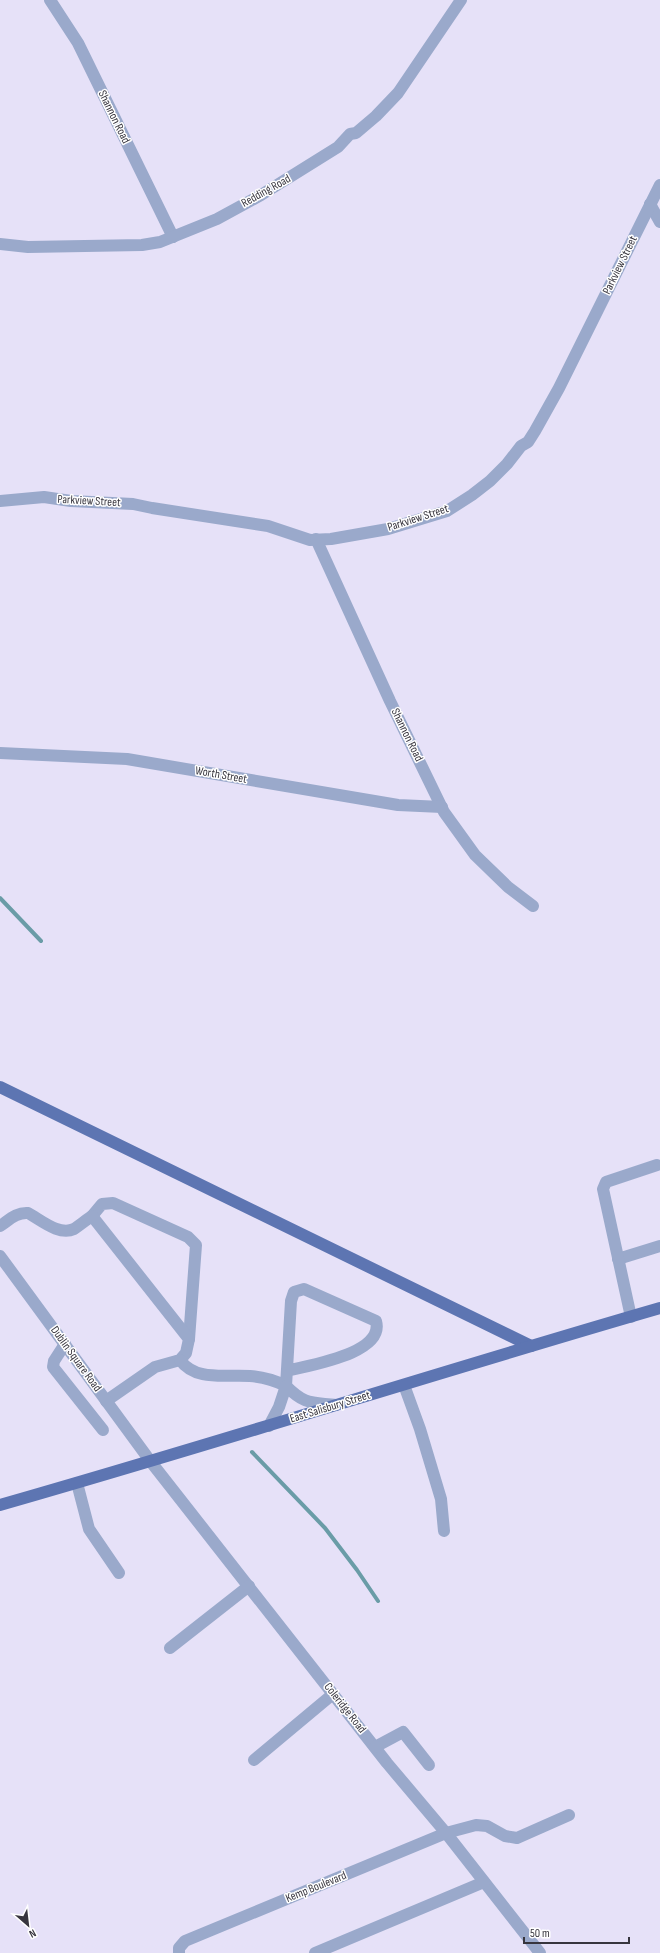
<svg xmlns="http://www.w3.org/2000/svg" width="660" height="1953" viewBox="0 0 660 1953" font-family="'Sofia Sans Condensed',sans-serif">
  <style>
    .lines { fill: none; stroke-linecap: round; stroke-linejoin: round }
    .stream { stroke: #6a9ca7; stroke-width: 4 }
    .minor { stroke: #9aa9cb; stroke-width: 12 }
    .major { stroke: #5d75b2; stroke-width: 12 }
    .labels { text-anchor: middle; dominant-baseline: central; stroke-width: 3; stroke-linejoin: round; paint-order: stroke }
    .street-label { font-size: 12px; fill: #37353e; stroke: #fff }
  </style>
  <rect width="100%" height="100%" fill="#e6e1f8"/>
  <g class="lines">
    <g class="stream">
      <path d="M 0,898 L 41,941"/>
      <path d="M 252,1452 L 325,1528 L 357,1570 L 378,1601"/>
    </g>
    <g class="minor">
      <path d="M 50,0 L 78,43 L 173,237"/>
      <path d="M 650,204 L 660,222"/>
      <path d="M 0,244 L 28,247 L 142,245 L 160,242 L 217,219 L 261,195 L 338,147 L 350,134 L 356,133 L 376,116 L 398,93 L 461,0"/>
      <path d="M 0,501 L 44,497 L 71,501 L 133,504 L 152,508 L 268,526 L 310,540 L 331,539 L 388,529 L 447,511 L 472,495 L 490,481 L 507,464 L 521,446 L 528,442 L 535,431 L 559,388 L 660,185"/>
      <path d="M 316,539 L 390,701 L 444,812 L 475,855 L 508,887 L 533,906"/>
      <path d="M 0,753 L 127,759 L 398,805 L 442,807"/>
      <path d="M 92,1216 L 102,1204 L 113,1203 L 188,1237 L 196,1245 L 189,1339"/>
      <path d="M 0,1226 C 9,1220 17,1212 28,1213 C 41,1220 59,1236 74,1229 C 80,1225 86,1220 92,1216 L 189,1339 L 186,1353 L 180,1360 L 155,1367 L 106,1401"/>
      <path d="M 0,1256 L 151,1462 L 387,1763 L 446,1833 L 540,1953"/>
      <path d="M 618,1259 L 660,1246"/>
      <path d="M 631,1317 L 603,1189 L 606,1182 L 657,1165"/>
      <path d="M 65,1344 L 54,1361 L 53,1367 L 103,1430"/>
      <path d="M 180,1360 C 196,1382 226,1374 250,1376 C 263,1377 274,1380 286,1386 L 291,1301 L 294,1292 L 304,1289 L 376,1321 C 385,1354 309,1365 287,1371"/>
      <path d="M 404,1385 L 420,1429 L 441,1499 L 444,1531"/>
      <path d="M 269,1426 L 279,1407 L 286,1386 C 305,1405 311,1402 336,1405"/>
      <path d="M 77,1483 L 89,1529 L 119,1573"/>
      <path d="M 170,1648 L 249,1586"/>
      <path d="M 375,1747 L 403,1732 L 429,1765"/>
      <path d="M 254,1760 L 333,1694"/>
      <path d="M 179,1953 L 179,1948 L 185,1941 L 446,1833 L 476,1825 L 487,1826 L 505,1836 L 517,1838 L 569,1815"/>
      <path d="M 315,1953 L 484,1882"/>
    </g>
    <g class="major">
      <path d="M 0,1087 L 531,1346"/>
      <path d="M 0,1505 C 221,1442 439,1372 660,1308"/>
    </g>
  </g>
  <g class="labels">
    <g class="street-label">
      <text transform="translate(114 117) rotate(64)">Shannon Road</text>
      <text transform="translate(266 191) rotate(-29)">Redding Road</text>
      <text transform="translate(620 265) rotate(-64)">Parkview Street</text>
      <text transform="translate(89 501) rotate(3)">Parkview Street</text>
      <text transform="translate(418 518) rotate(-18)">Parkview Street</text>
      <text transform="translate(407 735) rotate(64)">Shannon Road</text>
      <text transform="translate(221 775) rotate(10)">Worth Street</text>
      <text transform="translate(76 1359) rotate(54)">Dublin Square Road</text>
      <text transform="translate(330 1407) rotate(-17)">East Salisbury Street</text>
      <text transform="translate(345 1708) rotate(52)">Coleridge Road</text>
      <text transform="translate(316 1887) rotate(-22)">Kemp Boulevard</text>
    </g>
  </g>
  <g transform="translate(28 1925) rotate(152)" stroke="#ffffff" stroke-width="3" paint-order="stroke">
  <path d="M0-3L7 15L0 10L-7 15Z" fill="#37353e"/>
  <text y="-6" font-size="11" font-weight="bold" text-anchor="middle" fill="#37353e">N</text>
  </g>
  <path d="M524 1937v6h105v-6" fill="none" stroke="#37353e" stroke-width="2"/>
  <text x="530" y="1937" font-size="12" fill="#37353e" stroke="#ffffff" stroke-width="3" paint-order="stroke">50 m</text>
</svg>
